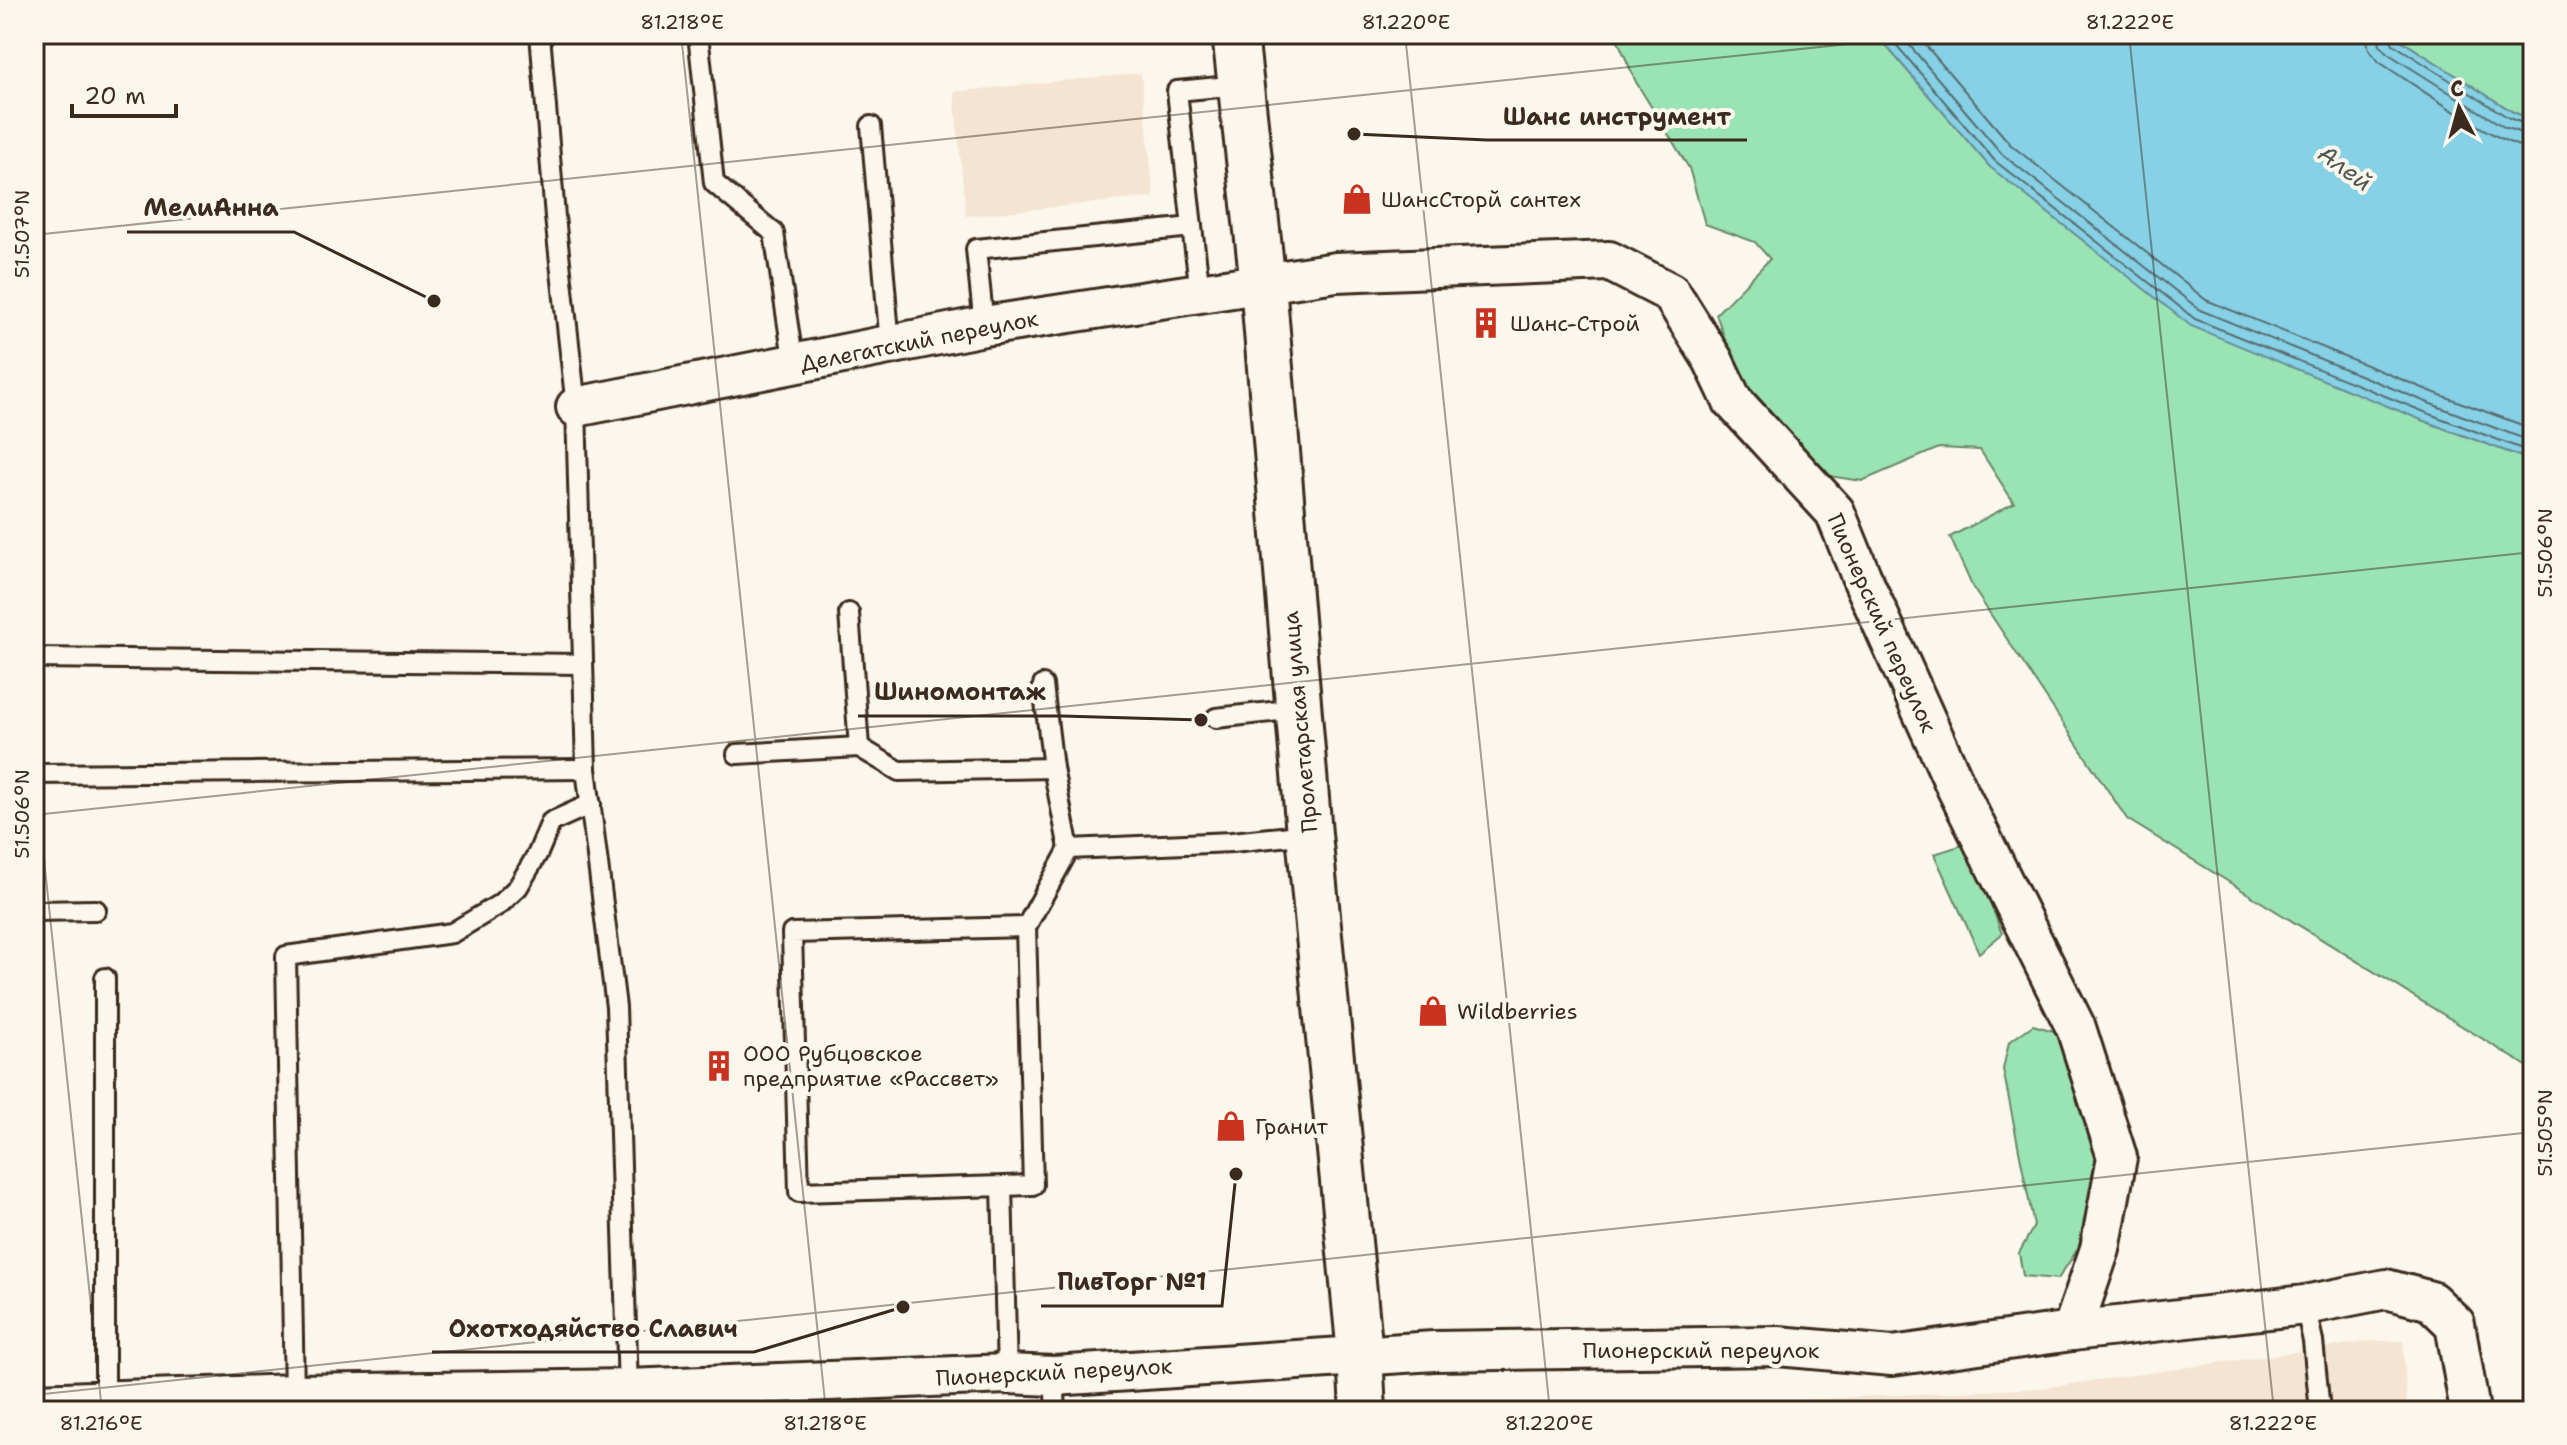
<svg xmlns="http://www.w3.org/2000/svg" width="2567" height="1445" viewBox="0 0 2567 1445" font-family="'Shantell Sans',sans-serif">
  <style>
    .built { fill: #f4e4d1 }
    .green { fill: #9ae3b2; stroke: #6a8668; stroke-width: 2 }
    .water { fill: #86d1e6; stroke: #688e96; stroke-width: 2 }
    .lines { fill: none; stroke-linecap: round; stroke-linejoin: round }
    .shore { stroke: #596d6e; stroke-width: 2 }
    .service-casing { stroke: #3b2a1e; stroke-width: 24 }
    .minor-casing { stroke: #3b2a1e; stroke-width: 44 }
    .secondary-casing { stroke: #3b2a1e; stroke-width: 50 }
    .service { stroke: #fbf7ec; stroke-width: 18 }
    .minor { stroke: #fbf7ec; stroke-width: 38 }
    .secondary { stroke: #fbf7ec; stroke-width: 44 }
    .ticks { fill: none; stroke: #3b2a1e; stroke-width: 2; stroke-opacity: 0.45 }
    .labels { text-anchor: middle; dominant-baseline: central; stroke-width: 8; stroke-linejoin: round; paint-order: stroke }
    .poi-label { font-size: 22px; fill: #3b2a1e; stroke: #fbf7ec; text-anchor: start }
    .street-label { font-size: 22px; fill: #3b2a1e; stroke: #fbf7ec }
    .water-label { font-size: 24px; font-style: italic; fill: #4e5450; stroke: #fbf7ec }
    .leader { fill: none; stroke: #3b2a1e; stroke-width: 3 }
    .callout-dot { fill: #3b2a1e; stroke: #fbf7ec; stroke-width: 3 }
    .callout-label { font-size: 24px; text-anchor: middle; font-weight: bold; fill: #3b2a1e; stroke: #fbf7ec; stroke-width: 8; stroke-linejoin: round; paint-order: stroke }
    .neatline { fill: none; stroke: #3b2a1e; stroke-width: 3 }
    .ticks-label { font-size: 20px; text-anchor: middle; fill: #3b2a1e }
  </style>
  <rect width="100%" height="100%" fill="#fbf7ec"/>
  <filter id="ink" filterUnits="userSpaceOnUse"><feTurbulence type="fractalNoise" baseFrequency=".0125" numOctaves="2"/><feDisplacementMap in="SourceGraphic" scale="16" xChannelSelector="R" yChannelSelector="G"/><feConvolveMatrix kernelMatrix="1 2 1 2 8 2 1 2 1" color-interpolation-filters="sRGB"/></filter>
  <g filter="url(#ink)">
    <g class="built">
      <path d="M 1141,73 L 1154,197 L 966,216 L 954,92 Z"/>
      <path d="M 2372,1341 L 2403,1341 L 2407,1411 L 1795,1411 L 1795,1400 L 2043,1388 Z"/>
    </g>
    <g class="green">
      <path d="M 1615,34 L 1876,34 L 1990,167 L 2424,421 L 2533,461 L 2533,1070 L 2127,819 L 1973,588 L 1950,537 L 2014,503 L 1980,450 L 1939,448 L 1862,481 L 1829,476 L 1793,448 L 1743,389 L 1716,314 L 1770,259 L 1755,242 L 1705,224 L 1689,168 L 1636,82 Z"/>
      <path d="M 2391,34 L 2533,34 L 2533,120 L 2513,112 Z"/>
      <path d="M 1969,843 L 2002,934 L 1979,953 L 1934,854 Z"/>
      <path d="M 2033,1025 L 2061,1033 L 2063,1055 L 2094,1124 L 2101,1186 L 2079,1247 L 2058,1279 L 2023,1276 L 2019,1253 L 2034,1226 L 2003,1069 L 2009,1042 Z"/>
    </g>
    <path class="water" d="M 1876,34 L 2391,34 L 2513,112 L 2533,120 L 2533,461 L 2424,421 L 2191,326 L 1990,167 Z"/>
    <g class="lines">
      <g class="shore">
        <path d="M 1887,34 L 1995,161 L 2195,319 L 2427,413 L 2533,453"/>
        <path d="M 1900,34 L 2002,154 L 2200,310 L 2431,404 L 2533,442"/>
        <path d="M 1916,34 L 2011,145 L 2206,300 L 2435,393 L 2533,429"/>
        <path d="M 2366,34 L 2369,50 L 2379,62 C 2411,82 2501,148 2533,149"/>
        <path d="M 2378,34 L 2380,45 L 2387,53 L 2504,127 L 2533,137"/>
        <path d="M 2388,34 L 2393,44 L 2509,118 L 2533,127"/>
      </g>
      <defs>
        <g id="service">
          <path d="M 540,34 L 555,217 L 576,407 L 586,769 L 616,1007 L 628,1389 L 631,1411"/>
          <path d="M 698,34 L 714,183 L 774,233 L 794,365"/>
          <path d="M 871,126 L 890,345"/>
          <path d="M 1192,227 L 1177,91 L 1240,85"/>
          <path d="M 984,326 L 976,249 L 1192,227 L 1200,291"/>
          <path d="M 849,613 L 859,747"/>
          <path d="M 34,658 L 582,664"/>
          <path d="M 1043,685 L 1053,768"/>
          <path d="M 1216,718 L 1298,709"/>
          <path d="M 737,754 L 859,747 L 899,771 L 1053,768 L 1069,849 L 1232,842 L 1309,834"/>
          <path d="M 34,774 L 586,769"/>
          <path d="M 34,911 L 96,910"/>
          <path d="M 1026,927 L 1069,849"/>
          <path d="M 105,978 L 105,1400"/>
          <path d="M 1002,1186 L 799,1192 L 792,933 L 1026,927 L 1033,1185 L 1002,1186 L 1007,1374"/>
          <path d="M 2305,1305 L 2313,1341 L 2320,1411"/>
          <path d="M 1054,1376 L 1056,1411"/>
          <path d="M 294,1394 L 286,956 L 452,933 L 500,904 L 518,887 L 538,853 L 551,822 L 591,804"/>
        </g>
        <g id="minor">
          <path d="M 576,407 L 984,326 L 1336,272 L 1609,261 L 1671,293 L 1713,360 L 1732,400 L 1835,512 L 1861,576 L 1957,789 L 2076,1028 L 2117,1157 L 2100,1249 L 2072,1331"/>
          <path d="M 34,1403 L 294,1394 L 628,1389 L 1007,1374 L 1054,1376 L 1434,1351 L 1778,1346 L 1892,1356 L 2072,1331 L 2305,1305 L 2386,1289 L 2431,1301 L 2455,1324 L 2470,1411"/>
        </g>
        <path id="secondary" d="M 1235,34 L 1263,284 L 1309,834 L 1360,1354 L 1363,1411"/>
      </defs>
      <use href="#service" class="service-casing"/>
      <use href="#minor" class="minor-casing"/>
      <use href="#secondary" class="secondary-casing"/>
      <use href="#service" class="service"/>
      <use href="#minor" class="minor"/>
      <use href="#secondary" class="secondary"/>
    </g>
  </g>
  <path class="ticks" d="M 681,34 L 826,1411M 1405,34 L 1550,1411M 2129,34 L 2274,1411M 34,235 L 1943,34M 34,764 L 102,1411M 34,815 L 2533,552M 34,1395 L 2533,1132"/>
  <defs>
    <symbol id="shop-bare" viewBox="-9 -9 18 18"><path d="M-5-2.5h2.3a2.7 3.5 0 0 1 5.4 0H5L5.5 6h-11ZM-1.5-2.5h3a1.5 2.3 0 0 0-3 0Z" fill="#c8321e" stroke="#fbf7ec" stroke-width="2.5" paint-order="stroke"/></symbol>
    <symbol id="building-bare" viewBox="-9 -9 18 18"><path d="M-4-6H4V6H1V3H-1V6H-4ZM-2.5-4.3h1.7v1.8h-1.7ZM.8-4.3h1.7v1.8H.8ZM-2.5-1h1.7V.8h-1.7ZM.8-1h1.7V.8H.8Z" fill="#c8321e" stroke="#fbf7ec" stroke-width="2.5" paint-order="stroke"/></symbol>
  </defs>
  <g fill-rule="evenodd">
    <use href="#shop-bare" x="1335" y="177" width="44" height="44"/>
    <use href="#building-bare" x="1464" y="301" width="44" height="44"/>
    <use href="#shop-bare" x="1411" y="989" width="44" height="44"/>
    <use href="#building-bare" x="697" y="1044" width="44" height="44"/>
    <use href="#shop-bare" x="1209" y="1104" width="44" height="44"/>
  </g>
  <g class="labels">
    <g class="poi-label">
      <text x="1381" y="199">ШансСторй сантех</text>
      <text x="1510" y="323">Шанс-Строй</text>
      <text x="1457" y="1011">Wildberries</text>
      <text x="743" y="1053">ООО Рубцовское<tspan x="743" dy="25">предприятие «Рассвет»</tspan></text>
      <text x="1255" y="1126">Гранит</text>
    </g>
    <g class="street-label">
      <text transform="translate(919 341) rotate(-11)">Делегатский переулок</text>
      <text transform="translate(1882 623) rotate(66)">Пионерский переулок</text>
      <text transform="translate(1300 722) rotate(-95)">Пролетарская улица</text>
      <text x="1701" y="1350">Пионерский переулок</text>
      <text transform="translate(1054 1372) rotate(-3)">Пионерский переулок</text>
    </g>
    <g class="water-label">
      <text transform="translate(2345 168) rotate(36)">Алей</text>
    </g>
  </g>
  <path class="leader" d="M1354 134L1487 140H1747M434 301L294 232H127M1201 720L1062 716H858M1236 1174L1222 1306H1041M903 1307L754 1352H432"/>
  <g class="callout-dot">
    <circle cx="1354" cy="134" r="8"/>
    <circle cx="434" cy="301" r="8"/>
    <circle cx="1201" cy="720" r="8"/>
    <circle cx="1236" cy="1174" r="8"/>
    <circle cx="903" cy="1307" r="8"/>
  </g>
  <g class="callout-label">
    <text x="1617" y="125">Шанс инструмент</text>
    <text x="211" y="216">МелиАнна</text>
    <text x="960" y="700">Шиномонтаж</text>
    <text x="1132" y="1290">ПивТорг №1</text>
    <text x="593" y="1337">Охотходяйство Славич</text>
  </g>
  <rect width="2567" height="1445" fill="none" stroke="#fbf7ec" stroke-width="88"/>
  <g transform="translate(2459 108) rotate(354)" stroke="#fbf7ec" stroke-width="6" paint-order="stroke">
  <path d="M0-6L14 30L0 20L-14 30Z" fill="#3b2a1e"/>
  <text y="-12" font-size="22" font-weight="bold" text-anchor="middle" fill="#3b2a1e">С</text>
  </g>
  <path d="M72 104v12h104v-12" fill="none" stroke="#3b2a1e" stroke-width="4"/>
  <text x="84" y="104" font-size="24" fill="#3b2a1e" stroke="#fbf7ec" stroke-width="6" paint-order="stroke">20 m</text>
  <rect x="44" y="44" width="2479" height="1357" class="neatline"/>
  <g class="ticks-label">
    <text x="682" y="29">81.218°E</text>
    <text x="1406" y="29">81.220°E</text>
    <text x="2130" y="29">81.222°E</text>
    <text transform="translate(22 234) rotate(-90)" y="7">51.507°N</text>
    <text transform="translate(2545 553) rotate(-90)" y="7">51.506°N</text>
    <text transform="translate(22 814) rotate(-90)" y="7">51.506°N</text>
    <text transform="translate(2545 1133) rotate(-90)" y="7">51.505°N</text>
    <text x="101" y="1430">81.216°E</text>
    <text x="825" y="1430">81.218°E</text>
    <text x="1549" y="1430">81.220°E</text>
    <text x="2273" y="1430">81.222°E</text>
  </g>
</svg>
